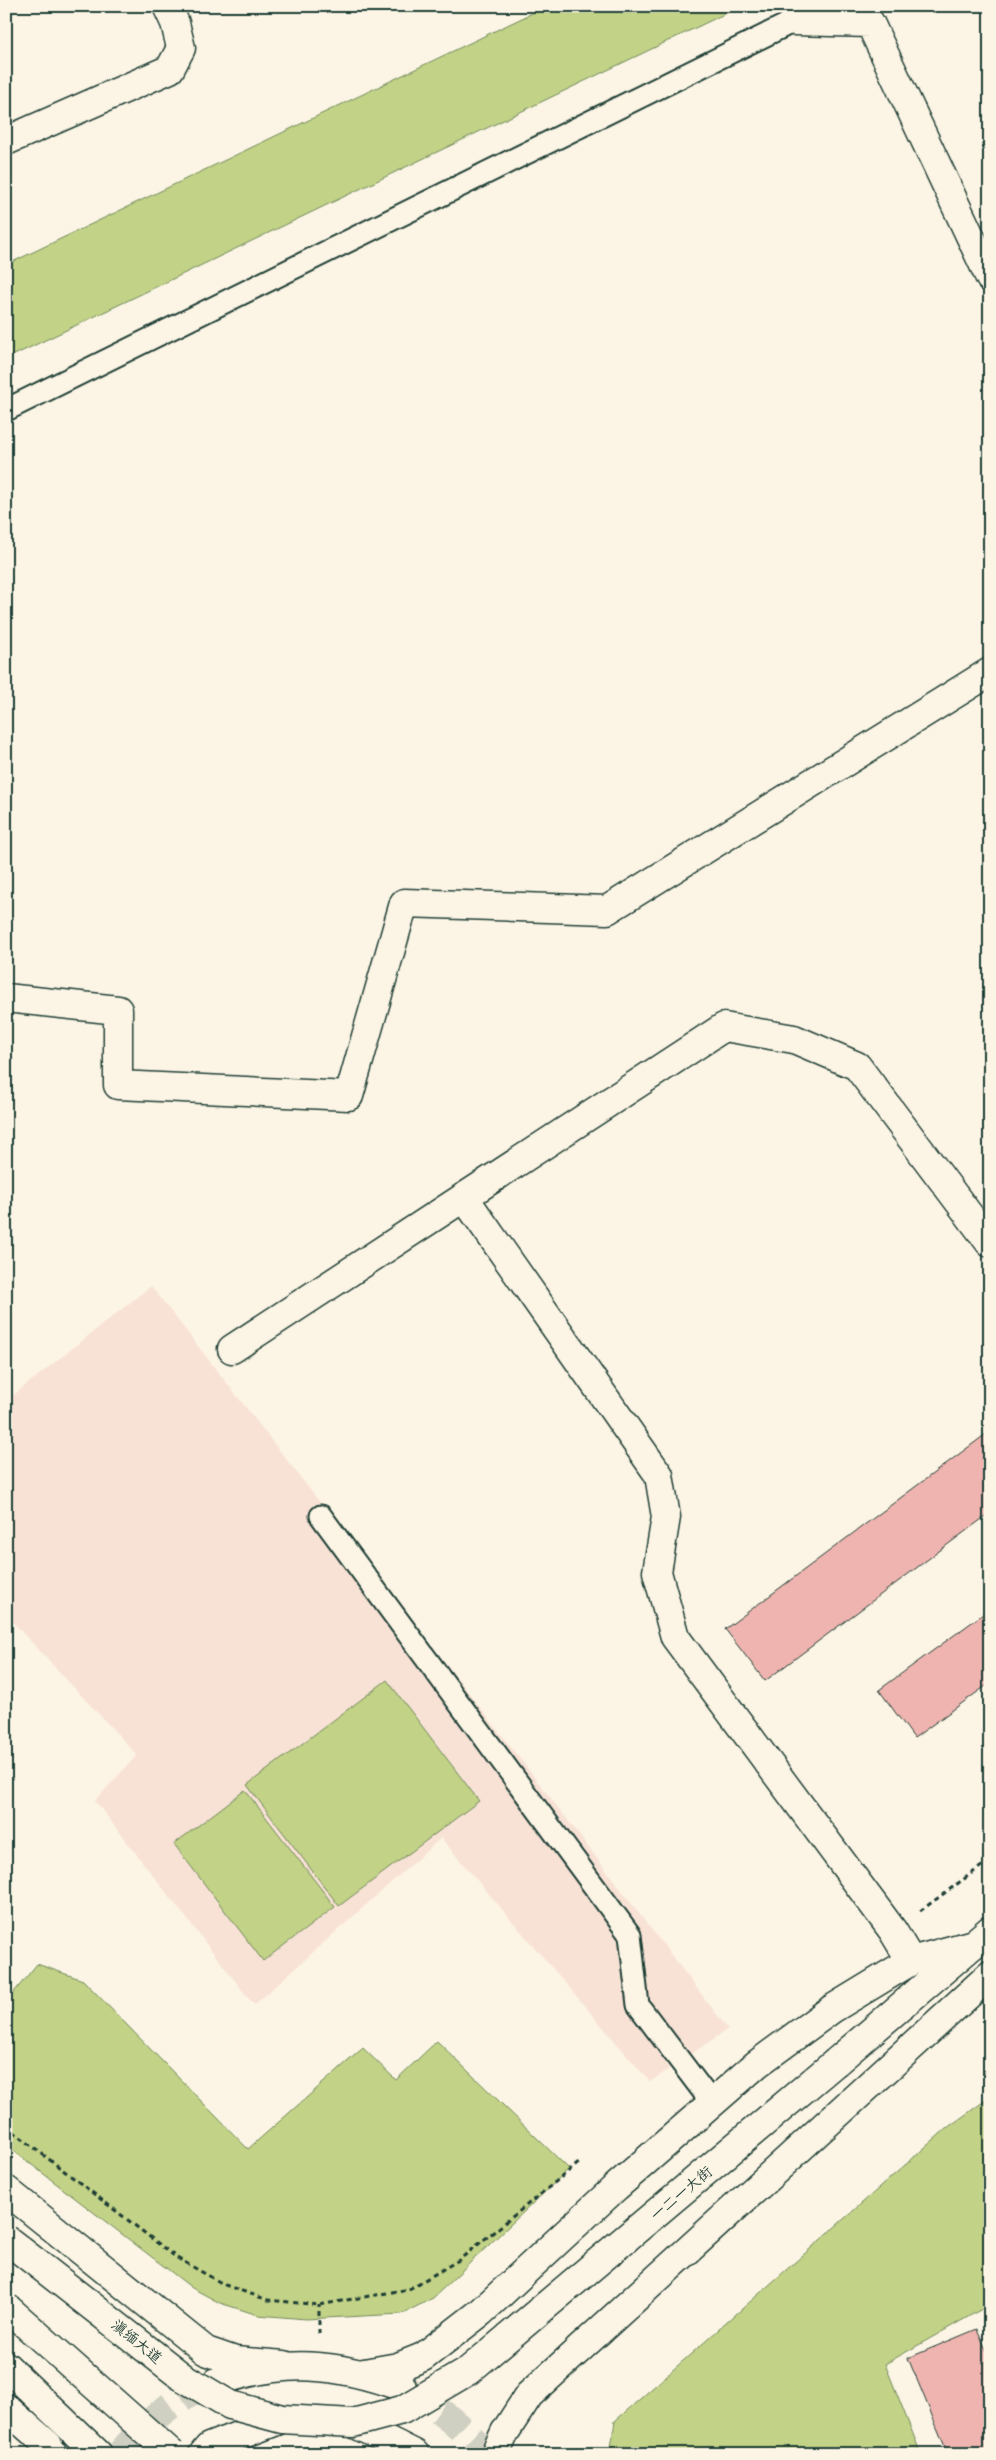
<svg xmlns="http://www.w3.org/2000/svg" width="996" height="2460" viewBox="0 0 996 2460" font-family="'Patrick Hand','LXGW WenKai TC',sans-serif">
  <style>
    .built { fill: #f8e2d5 }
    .green { fill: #c2d286; stroke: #70885d }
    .building { fill: #efb4b0; stroke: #1f3d34 }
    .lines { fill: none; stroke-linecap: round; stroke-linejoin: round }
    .street-tunnel { stroke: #d0d0c2; stroke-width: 28; stroke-dasharray: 28 14; stroke-linecap: butt }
    .lane-casing { stroke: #1f3d34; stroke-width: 25 }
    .street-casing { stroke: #1f3d34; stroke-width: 31 }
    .primary-casing { stroke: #1f3d34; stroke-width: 31 }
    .path { stroke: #1f3d34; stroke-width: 3; stroke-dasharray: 5 4; stroke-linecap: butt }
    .lane { stroke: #fcf5e5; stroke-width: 21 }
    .street { stroke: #fcf5e5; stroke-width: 28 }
    .primary { stroke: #fcf5e5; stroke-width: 28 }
    .primary-bridge-casing { stroke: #1f3d34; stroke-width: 31; stroke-linecap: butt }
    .primary-bridge { stroke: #fcf5e5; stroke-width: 28 }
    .labels { text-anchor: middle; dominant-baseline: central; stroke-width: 4.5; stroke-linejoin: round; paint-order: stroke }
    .street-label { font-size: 15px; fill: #1f3d34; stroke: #fcf5e5 }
  </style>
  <rect width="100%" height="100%" fill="#fcf5e5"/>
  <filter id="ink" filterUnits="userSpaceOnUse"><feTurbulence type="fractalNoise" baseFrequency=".02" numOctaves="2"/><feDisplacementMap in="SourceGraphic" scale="10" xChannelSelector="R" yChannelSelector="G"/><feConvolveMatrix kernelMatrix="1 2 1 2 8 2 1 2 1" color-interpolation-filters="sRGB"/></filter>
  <g filter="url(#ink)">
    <path class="built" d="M 151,1286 L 553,1801 L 728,2029 L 650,2082 L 441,1838 L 254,2005 L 95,1801 L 137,1755 L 6,1615 L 6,1401 Z"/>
    <g class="green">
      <path d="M 547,6 L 741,6 L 6,359 L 6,265 Z"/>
      <path d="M 387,1680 L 479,1801 L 339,1906 L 247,1785 Z"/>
      <path d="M 245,1790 L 335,1907 L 263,1961 L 174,1844 Z"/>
      <path d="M 37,1964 L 83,1980 L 248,2149 L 363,2048 L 396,2080 L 437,2041 L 569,2169 L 433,2298 L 402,2314 L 306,2319 L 258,2315 L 220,2303 L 192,2288 L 6,2145 L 6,2002 Z"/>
      <path d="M 990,2097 L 990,2302 L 982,2309 L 885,2364 L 921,2454 L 610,2454 L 615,2421 L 947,2128 Z"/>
    </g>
    <g class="building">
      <path d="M 990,1431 L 990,1513 L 765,1681 L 725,1629 Z"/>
      <path d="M 990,1609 L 990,1683 L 914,1738 L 879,1690 Z"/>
      <path d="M 977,2329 L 990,2358 L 990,2454 L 948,2454 L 908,2358 Z"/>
    </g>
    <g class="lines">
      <g class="street-tunnel">
        <path d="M 404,2388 C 435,2406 462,2426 485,2454"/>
        <path d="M 120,2454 C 146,2423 178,2394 217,2382"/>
      </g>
      <defs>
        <g id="lane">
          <path d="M 6,410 L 794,21"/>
          <path d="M 321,1516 L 630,1935 L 638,2005 L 712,2103"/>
        </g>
        <g id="street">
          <path d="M 800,6 L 794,21 L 870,23 L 990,278"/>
          <path d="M 6,141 L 170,69 L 181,48 L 175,23 L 167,6"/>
          <path d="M 6,998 L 118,1010 L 118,1085 L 349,1096 L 404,903 L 607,910 L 990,672"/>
          <path d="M 464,1197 L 659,1475 L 666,1517 L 657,1572 L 675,1637 L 893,1931 L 911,1961"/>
          <path d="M 232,1349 L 724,1027 L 794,1039 L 857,1066 L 990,1243"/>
          <path d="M 6,2190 L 206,2351 L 235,2361 L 284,2365"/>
          <path d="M 364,2373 L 398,2367 L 423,2357 L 481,2312 L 616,2187 L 757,2064 L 832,2009 L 911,1961 L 970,1945"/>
          <path d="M 217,2382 C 284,2358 337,2363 402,2387"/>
          <path d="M 6,2408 L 48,2445 L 53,2454"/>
        </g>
        <g id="primary">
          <path d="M 836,2062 L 990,1930"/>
          <path d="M 6,2366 L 98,2454"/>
          <path d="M 353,2423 L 415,2454"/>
          <path d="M 203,2454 L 209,2447 L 282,2419"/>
          <path d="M 495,2454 L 505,2432 L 529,2395 L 990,1975"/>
        </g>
      </defs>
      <use href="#lane" class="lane-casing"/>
      <use href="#street" class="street-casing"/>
      <use href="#primary" class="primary-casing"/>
      <g class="path">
        <path d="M 920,1911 L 990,1860"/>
        <path d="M 6,2126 L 177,2258 L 225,2285 L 268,2300 L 319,2305 L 409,2289 L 459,2260 L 580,2162"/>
        <path d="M 319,2334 L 319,2305"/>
      </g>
      <use href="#lane" class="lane"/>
      <use href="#street" class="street"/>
      <use href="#primary" class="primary"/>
      <defs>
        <g id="primary-bridge">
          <path d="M 6,2239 L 181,2376 L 230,2405 L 282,2419 L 353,2423 L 402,2410 L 468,2371 L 836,2062"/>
          <path d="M 6,2307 L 172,2454"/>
        </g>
      </defs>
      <use href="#primary-bridge" class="primary-bridge-casing"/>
      <use href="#primary-bridge" class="primary-bridge"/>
    </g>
  </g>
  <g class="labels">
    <g class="street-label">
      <text transform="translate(681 2193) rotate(-40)">一二一大街</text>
      <text transform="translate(137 2341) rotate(39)">滇缅大道</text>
    </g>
  </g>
  <rect width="996" height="2460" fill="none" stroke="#fcf5e5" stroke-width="25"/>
  <rect x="12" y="12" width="971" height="2435" fill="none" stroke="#1f3d34" stroke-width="2" filter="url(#ink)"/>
</svg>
